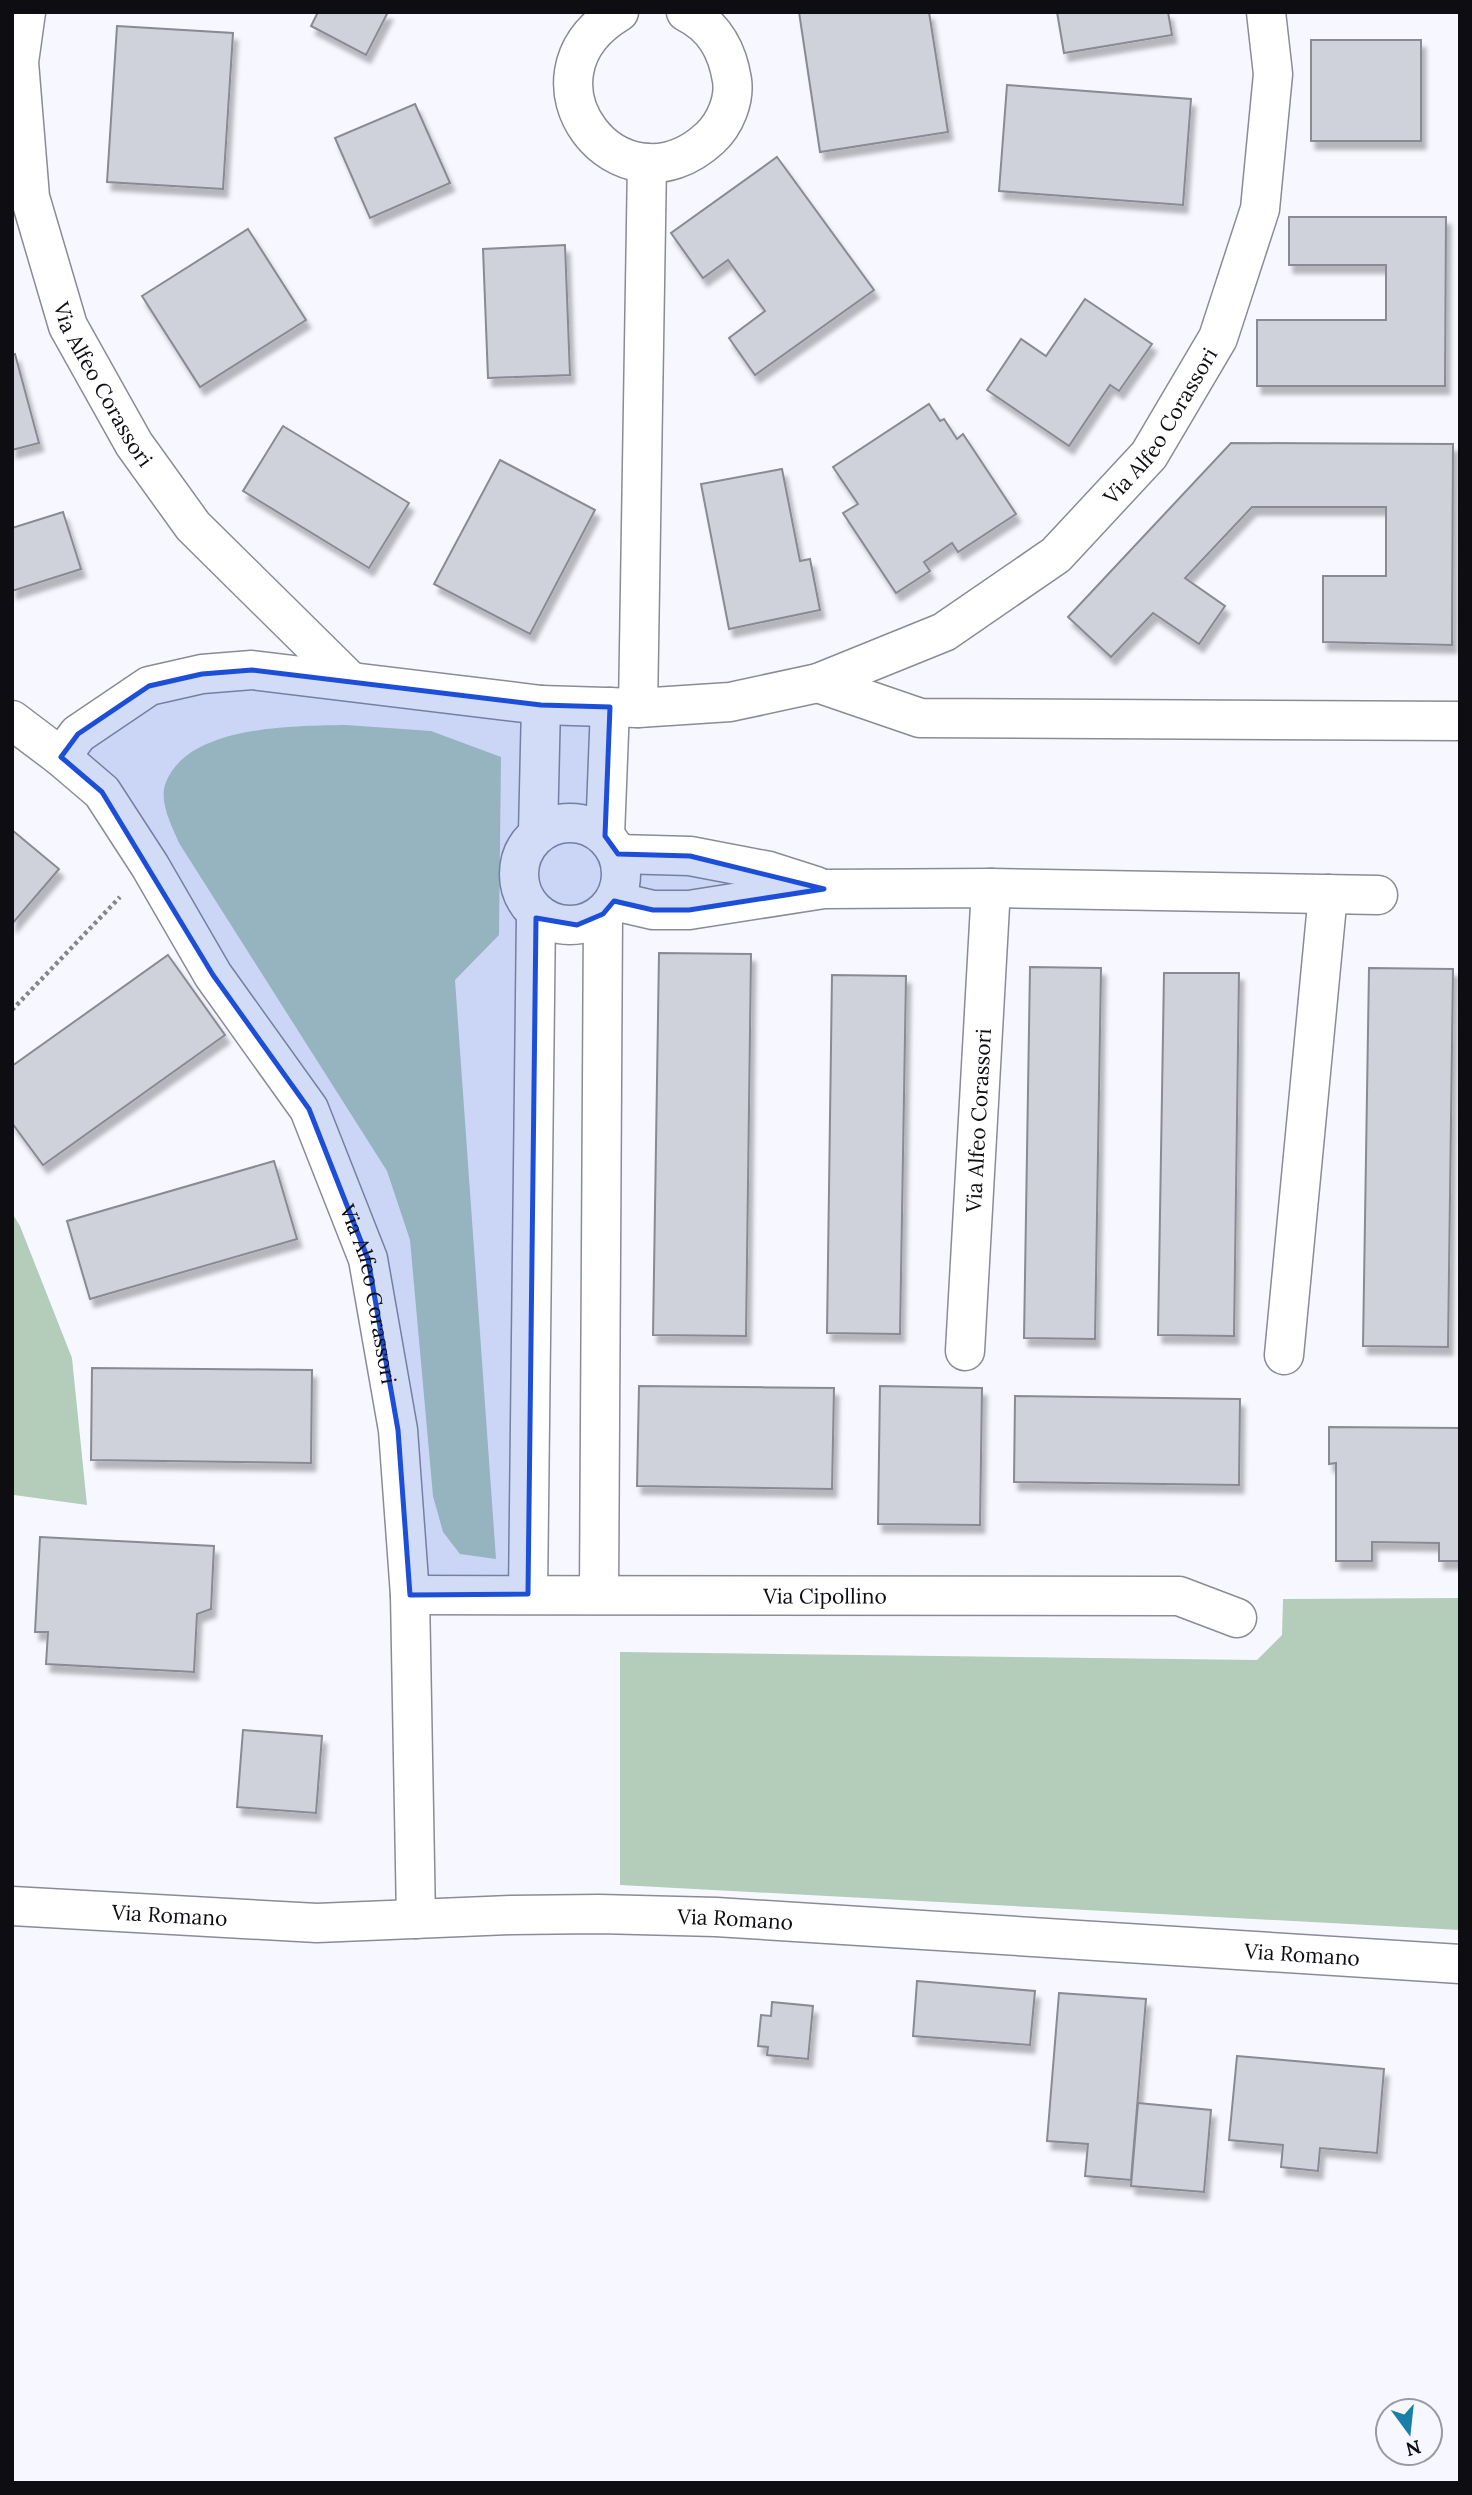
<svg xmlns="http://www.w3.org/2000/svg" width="1472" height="2495" viewBox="0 0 1472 2495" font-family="Lora,serif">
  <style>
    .green { fill: #b3cdba }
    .building { fill: #cfd1db; stroke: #898a94; stroke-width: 2; filter: url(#shadow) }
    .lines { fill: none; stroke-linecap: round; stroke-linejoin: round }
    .minor-casing { stroke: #8a8b95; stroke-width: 41 }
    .path { stroke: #85868b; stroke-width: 4.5; stroke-dasharray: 3.5 3.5; stroke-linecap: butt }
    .minor { stroke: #fff; stroke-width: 38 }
    .marked { fill: #1d4ed8; fill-opacity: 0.2; stroke: #1d4ed8; stroke-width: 5; stroke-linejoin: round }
    .labels { text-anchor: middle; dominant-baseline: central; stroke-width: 5; stroke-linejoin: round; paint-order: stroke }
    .street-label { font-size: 21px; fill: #0e0e12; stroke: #f7f8ff }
  </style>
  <defs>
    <filter id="shadow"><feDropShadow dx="4.5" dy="8" stdDeviation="2" flood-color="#0004"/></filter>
  </defs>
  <rect width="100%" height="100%" fill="#f7f8ff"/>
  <g class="green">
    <path d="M 346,725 L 431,731 L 501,757 L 499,935 L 455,980 L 496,1559 L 460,1554 L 443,1532 L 433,1496 L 410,1240 L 387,1171 L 179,843 C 172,826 158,801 166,782 C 189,725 294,726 346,725 Z"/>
    <path d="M 12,1213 L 20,1226 L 72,1358 L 87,1505 L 14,1495 L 12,1509 Z"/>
    <path d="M 1460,1598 L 1460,1930 L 620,1885 L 620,1652 L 1257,1660 L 1282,1635 L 1283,1599 Z"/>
  </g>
  <g class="building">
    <path d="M 318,12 L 388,12 L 366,55 L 311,26 Z"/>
    <path d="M 799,12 L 929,12 L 948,132 L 820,152 Z"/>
    <path d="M 1057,12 L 1168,12 L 1172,35 L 1064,53 Z"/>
    <path d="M 117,26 L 233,33 L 223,189 L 107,182 Z"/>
    <rect x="1311" y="40" width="110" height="101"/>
    <path d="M 1007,85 L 1191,99 L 1183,205 L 999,191 Z"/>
    <path d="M 415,104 L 450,183 L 370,218 L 335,138 Z"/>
    <path d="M 777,157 L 874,290 L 755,375 L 729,338 L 765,311 L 728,260 L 703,278 L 671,233 Z"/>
    <path d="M 1289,217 L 1446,217 L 1445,386 L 1257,386 L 1257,320 L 1386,320 L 1386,265 L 1289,265 Z"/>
    <path d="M 248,229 L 306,320 L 200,387 L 142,296 Z"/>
    <path d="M 565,245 L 570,375 L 488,378 L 483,249 Z"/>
    <path d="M 1085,299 L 1152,344 L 1119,391 L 1110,385 L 1069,446 L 987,390 L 1021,339 L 1046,356 Z"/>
    <path d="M 15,354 L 39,443 L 12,450 L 12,355 Z"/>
    <path d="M 929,404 L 940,421 L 944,419 L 957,439 L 963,434 L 1016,514 L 958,552 L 952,543 L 924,562 L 930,571 L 896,593 L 843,513 L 858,504 L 833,467 Z"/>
    <path d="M 283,426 L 409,503 L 369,568 L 243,491 Z"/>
    <path d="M 1231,443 L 1453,444 L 1452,645 L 1323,642 L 1323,576 L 1386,576 L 1386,507 L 1252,507 L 1185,578 L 1225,606 L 1199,644 L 1153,613 L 1111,657 L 1068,617 Z"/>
    <path d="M 500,460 L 595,510 L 530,634 L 434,584 Z"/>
    <path d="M 782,469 L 800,561 L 810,559 L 820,610 L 729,629 L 701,484 Z"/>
    <path d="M 63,512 L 81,569 L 12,591 L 12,528 Z"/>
    <path d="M 12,830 L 59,869 L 12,924 Z"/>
    <path d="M 659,953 L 751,954 L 746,1336 L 653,1335 Z"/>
    <path d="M 168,955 L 225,1035 L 43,1165 L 12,1123 L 12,1066 Z"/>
    <path d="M 1030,967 L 1101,968 L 1095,1339 L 1024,1338 Z"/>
    <path d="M 1369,968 L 1453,969 L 1448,1347 L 1363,1346 Z"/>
    <path d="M 1164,973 L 1239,973 L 1234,1336 L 1158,1335 Z"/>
    <path d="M 832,975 L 906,976 L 900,1334 L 827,1333 Z"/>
    <path d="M 274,1161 L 297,1239 L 90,1299 L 67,1221 Z"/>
    <path d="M 92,1368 L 312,1370 L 311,1463 L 91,1460 Z"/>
    <path d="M 639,1386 L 834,1388 L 832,1489 L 637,1486 Z"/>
    <path d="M 880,1386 L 982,1388 L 980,1525 L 878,1524 Z"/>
    <path d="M 1015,1396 L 1240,1399 L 1239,1485 L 1014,1482 Z"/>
    <path d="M 1329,1427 L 1460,1428 L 1460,1561 L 1439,1561 L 1439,1543 L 1372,1542 L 1372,1561 L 1336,1561 L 1336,1463 L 1329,1464 Z"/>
    <path d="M 40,1537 L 214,1546 L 211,1609 L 197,1614 L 194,1672 L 46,1664 L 48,1632 L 35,1632 Z"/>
    <path d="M 243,1730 L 322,1736 L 316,1813 L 237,1807 Z"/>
    <path d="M 917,1981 L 1035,1991 L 1030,2045 L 913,2036 Z"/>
    <path d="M 1059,1993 L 1146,1999 L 1131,2180 L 1085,2176 L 1088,2144 L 1047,2141 Z"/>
    <path d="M 772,2002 L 813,2006 L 808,2059 L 767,2055 L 768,2047 L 758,2046 L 761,2015 L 771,2016 Z"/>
    <path d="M 1237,2056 L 1384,2069 L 1377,2153 L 1320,2148 L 1318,2171 L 1281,2167 L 1283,2145 L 1229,2140 Z"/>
    <path d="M 1138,2103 L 1211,2110 L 1204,2192 L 1131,2186 Z"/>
  </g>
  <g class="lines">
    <defs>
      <g id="minor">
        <path id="s1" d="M 26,12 L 19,62 L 30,197 L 68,326 L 134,444 L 193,526 L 350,681"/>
        <path d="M 619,12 C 509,78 620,221 710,138 C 725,124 735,100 732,80 C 727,49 714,26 686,12"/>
        <path d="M 818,683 L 920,718 L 1460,721"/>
        <path d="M 638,708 L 647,163"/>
        <path id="s2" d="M 12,720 L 61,757 L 102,792 L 150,866 L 213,975 L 309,1109 L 368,1259 L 398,1430 L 410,1595 L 416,1919"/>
        <path id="s3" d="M 61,757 L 78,734 L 149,686 L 202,674 L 252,670 L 541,705 L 638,708 L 730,702 L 818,683 L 944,632 L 1056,555 L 1149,455 L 1218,338 L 1260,209 L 1273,74 L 1266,12"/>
        <circle cx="570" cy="874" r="51"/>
        <path d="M 538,833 L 541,705"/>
        <path d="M 605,836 L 610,707"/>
        <path d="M 618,854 L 690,856 L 769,871 L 816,886"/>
        <path d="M 614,901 L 653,910 L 689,910 L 824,889 L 991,888 L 1378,895"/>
        <path id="s4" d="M 965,1351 L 991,888"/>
        <path d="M 1284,1355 L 1328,894"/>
        <path d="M 528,1594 L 536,913"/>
        <path d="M 599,1594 L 603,914"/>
        <path id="s5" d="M 410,1595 L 1179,1596 L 1237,1618"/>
        <path id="s6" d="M 12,1906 L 317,1923 L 511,1915 L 599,1914 L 716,1917 L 1460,1964"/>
      </g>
    </defs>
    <use href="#minor" class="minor-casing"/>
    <path class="path" d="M 12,1010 L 120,897"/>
    <use href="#minor" class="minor"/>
  </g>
  <path class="marked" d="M 252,670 L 541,705 L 610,707 L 605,836 L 618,854 L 690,856 L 824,889 L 689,910 L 653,910 L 614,901 L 603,914 L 577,925 L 536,918 L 528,1594 L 410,1595 L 398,1430 L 368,1259 L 309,1109 L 213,975 L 102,792 L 61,757 L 78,734 L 149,686 L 202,674 Z"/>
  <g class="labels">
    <g class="street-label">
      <text stroke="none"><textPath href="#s1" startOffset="388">Via Alfeo Corassori</textPath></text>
      <text stroke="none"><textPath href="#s3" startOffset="1228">Via Alfeo Corassori</textPath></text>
      <text stroke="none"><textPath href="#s4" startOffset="231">Via Alfeo Corassori</textPath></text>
      <text stroke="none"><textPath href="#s2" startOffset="690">Via Alfeo Corassori</textPath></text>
      <text stroke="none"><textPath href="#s5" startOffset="415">Via Cipollino</textPath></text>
      <text stroke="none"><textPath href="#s6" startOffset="158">Via Romano</textPath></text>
      <text stroke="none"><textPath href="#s6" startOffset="724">Via Romano</textPath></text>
      <text stroke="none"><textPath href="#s6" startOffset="1292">Via Romano</textPath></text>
    </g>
  </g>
  <rect width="1472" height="2495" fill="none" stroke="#0e0e12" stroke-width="28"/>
  <g transform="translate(1409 2432) rotate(165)"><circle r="33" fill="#f7f8ff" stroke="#9a9aa0" stroke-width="2"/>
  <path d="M0-5L12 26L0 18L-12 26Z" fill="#197fa9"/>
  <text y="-10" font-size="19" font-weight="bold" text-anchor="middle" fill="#0e0e12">N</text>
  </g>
</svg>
